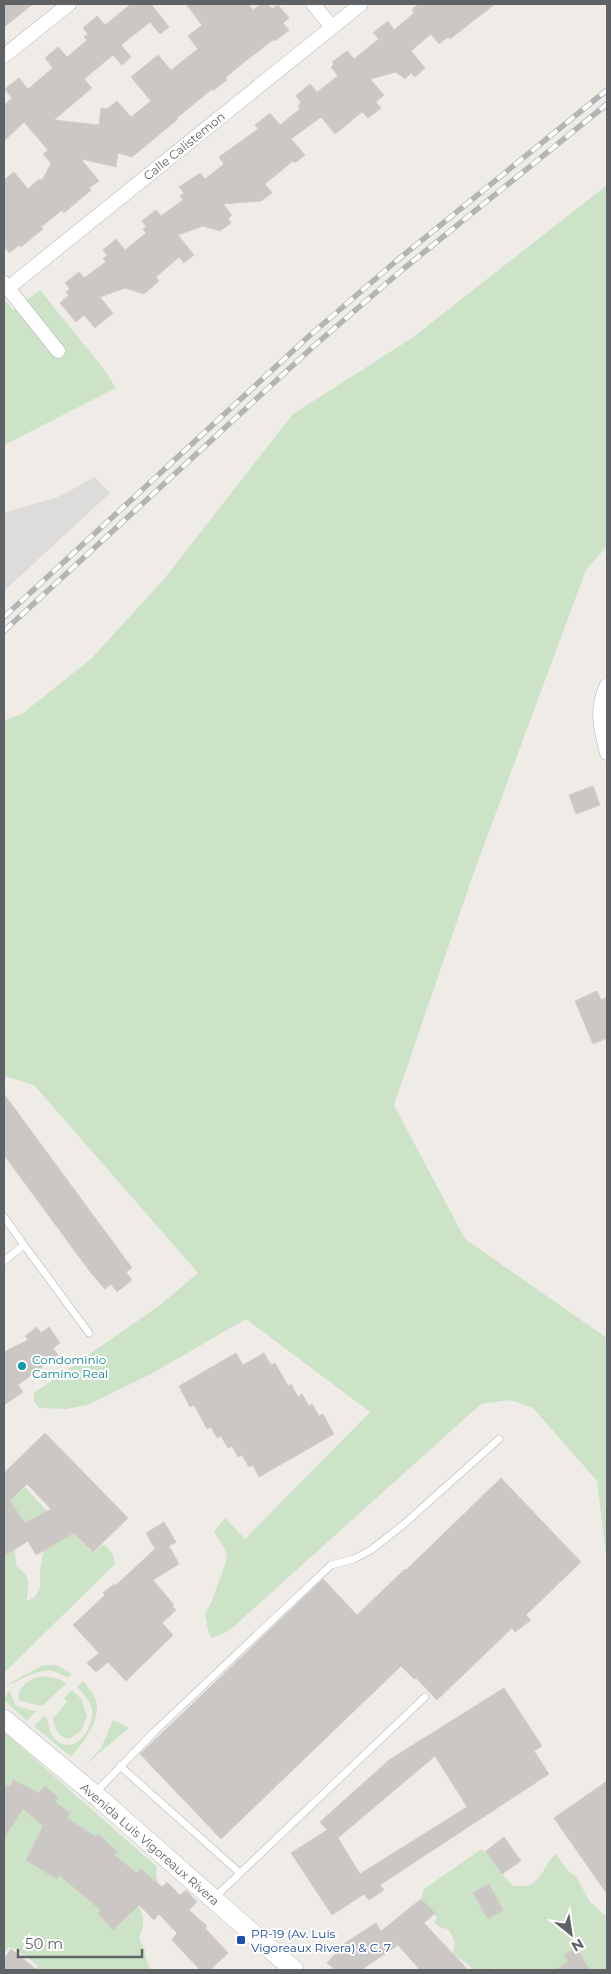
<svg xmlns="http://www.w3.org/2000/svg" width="611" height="1974" viewBox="0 0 611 1974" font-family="Montserrat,sans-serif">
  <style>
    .industrial { fill: #dedcda }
    .green { fill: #cde3c8 }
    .building { fill: #cbc7c4; stroke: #d3cdc7; fill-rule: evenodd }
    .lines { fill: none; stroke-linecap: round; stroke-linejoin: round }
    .lane-casing { stroke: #b3b5b8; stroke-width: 8 }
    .street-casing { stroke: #b3b5b8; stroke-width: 15 }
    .secondary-casing { stroke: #b2b5b8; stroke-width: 20 }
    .lane { stroke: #fff; stroke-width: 7 }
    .street { stroke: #fff; stroke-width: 14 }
    .secondary { stroke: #fff; stroke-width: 19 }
    .rail-casing { stroke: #b3b4b4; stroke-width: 5.5 }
    .rail { stroke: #fff; stroke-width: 4; stroke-dasharray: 11; stroke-linecap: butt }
    .culture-dot { fill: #0f9aa8; stroke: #fff; stroke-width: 2 }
    .transit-dot { fill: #1a4fb4; stroke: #fff; stroke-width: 2 }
    .labels { text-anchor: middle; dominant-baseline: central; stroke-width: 4; stroke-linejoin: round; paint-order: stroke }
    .street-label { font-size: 12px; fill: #5f6366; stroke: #fff }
    .culture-label { font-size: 12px; fill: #0d838f; stroke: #fff; text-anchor: start }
    .transit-label { font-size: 12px; fill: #164399; stroke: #fff; text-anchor: start }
  </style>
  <rect width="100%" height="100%" fill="#efece8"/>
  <path class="industrial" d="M 95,477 L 110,493 L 4,591 L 4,513 L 58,497 Z"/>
  <g class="green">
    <path d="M 607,185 L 607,546 L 586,570 L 474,872 L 394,1105 L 465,1239 L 607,1338 L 607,1562 L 597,1481 L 533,1408 L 510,1400 L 481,1404 L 232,1628 L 223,1634 L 211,1638 L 208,1630 L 205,1614 L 212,1601 L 227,1558 L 226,1551 L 214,1531 L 225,1518 L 245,1539 L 370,1412 L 246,1319 L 151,1374 L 88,1405 L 66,1409 L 39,1408 L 34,1401 L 34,1393 L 160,1305 L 198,1273 L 34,1085 L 4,1076 L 4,721 L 23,713 L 92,658 L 164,579 L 293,414 L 412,338 Z"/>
    <path d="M 40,290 L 103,368 L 116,388 L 4,445 L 4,299 L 13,310 Z"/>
    <path d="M 25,1487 L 47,1511 L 25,1523 L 21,1518 L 4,1529 L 4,1515 L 5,1513 L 4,1504 L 7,1501 L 4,1498 L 4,1492 L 12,1500 Z"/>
    <path d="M 51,1510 L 93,1553 L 102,1545 L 105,1545 L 113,1554 L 115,1564 L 4,1673 L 4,1658 L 6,1656 L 4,1647 L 4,1539 L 6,1537 L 15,1549 L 16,1566 C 34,1580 27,1583 27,1601 L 35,1597 L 40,1587 L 40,1570 L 43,1551 L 52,1520 L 48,1511 Z"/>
    <path d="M 43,1665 L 56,1665 L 72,1674 L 67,1678 C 46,1660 25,1680 6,1685 Z"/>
    <path d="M 43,1676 L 59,1679 L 66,1684 L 42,1706 L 20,1701 L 18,1694 C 23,1683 31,1678 43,1676 Z"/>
    <path d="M 83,1681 C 86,1685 90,1689 93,1694 C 106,1716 84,1741 71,1757 L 34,1726 L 45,1715 C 50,1725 49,1736 59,1742 C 78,1754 94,1726 92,1710 C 90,1701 83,1693 77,1687 Z"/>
    <path d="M 9,1690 L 16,1706 L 36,1711 L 27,1721 L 4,1700 Z"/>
    <path d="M 72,1690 L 81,1699 L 87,1716 L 81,1731 L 69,1739 C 58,1737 55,1729 53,1718 L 67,1702 L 64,1698 Z"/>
    <path d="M 113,1720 L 129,1728 L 85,1765 L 101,1748 Z"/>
    <path d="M 4,1732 L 157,1867 L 156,1874 L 158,1884 L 143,1899 L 139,1907 C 145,1919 144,1926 139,1938 C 144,1947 145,1949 146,1958 C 147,1963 150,1965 150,1970 L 37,1970 L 37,1965 L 17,1950 L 9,1947 L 4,1954 Z"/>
    <path d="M 480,1850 L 486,1851 L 502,1874 L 513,1886 C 518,1886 526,1886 530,1885 C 542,1879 546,1862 556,1854 L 568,1871 L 576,1876 L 590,1902 L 607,1917 L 607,1970 L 500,1970 L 494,1968 L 492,1970 L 473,1970 C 466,1961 462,1961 453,1954 L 455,1942 L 448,1929 L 442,1928 L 434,1923 L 437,1918 L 421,1899 L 424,1889 Z"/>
  </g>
  <g class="building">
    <path d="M 4,4 L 33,4 L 4,27 Z"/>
    <path d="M 131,4 L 151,4 L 169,27 L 160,34 L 150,22 L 121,45 L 131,57 L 122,65 L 113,55 L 84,79 L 92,88 L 54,120 L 99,125 L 101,108 L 107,109 L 117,101 L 131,117 L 151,101 L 131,77 L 158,55 L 171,70 L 198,49 L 188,36 L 202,25 L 186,4 L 248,4 L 253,10 L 261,4 L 268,4 L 272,9 L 278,5 L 289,18 L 283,23 L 289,30 L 275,41 L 274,39 L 243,63 L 225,78 L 227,80 L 213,91 L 212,89 L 177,118 L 178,119 L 132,157 L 118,153 L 116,167 L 81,159 L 99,181 L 89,188 L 91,190 L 64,213 L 62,210 L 41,227 L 43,229 L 21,247 L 19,245 L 9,253 L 4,246 L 4,180 L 14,172 L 28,189 L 38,180 L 43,179 L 51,163 L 43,154 L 48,150 L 24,122 L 4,141 L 4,105 L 12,98 L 5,89 L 19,78 L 28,89 L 53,68 L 45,58 L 58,47 L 67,57 L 87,40 L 84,37 L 88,34 L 83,28 L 97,16 L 105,25 Z"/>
    <path d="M 419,4 L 495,4 L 450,39 L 448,37 L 439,44 L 431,34 L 411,51 L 425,68 L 415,77 L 411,73 L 405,79 L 396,72 L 370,79 L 384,95 L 376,102 L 381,108 L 368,118 L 362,112 L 335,134 L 321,117 L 291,139 L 305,155 L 295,163 L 293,161 L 265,184 L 272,193 L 261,201 L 223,204 L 232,215 L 228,219 L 231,223 L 220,231 L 203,226 L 178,235 L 194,255 L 184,263 L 179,257 L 156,277 L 159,281 L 144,294 L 125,288 L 100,297 L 113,313 L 95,328 L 84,315 L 76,322 L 60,303 L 69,295 L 66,292 L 70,289 L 65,283 L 79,272 L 84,278 L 106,262 L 103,259 L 107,255 L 103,250 L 116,239 L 125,250 L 146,233 L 143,229 L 146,226 L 142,221 L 156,210 L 161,216 L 183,200 L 180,196 L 184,193 L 179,187 L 200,173 L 205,179 L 224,164 L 219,157 L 258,129 L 255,125 L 270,113 L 280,125 L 300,109 L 298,106 L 301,102 L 296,96 L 310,84 L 317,92 L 338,76 L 331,67 L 334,64 L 332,62 L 347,51 L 354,59 L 379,39 L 373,33 L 388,21 L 394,30 L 414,13 L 412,9 Z"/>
    <path d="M 593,786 L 600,805 L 576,814 L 569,795 Z"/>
    <path d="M 597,991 L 601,1000 L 607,997 L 607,1038 L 593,1044 L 575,1001 Z"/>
    <path d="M 4,1094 L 132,1268 L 126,1272 L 132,1280 L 117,1292 L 111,1284 L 105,1289 L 91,1273 L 4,1155 Z"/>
    <path d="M 37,1327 L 41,1333 L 49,1327 L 60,1343 L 53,1348 L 58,1355 L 18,1385 L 23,1392 L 4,1405 L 4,1352 L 28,1340 L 25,1336 Z"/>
    <path d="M 236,1353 L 243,1365 L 264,1353 L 271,1365 L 275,1363 L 288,1386 L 291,1384 L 298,1397 L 302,1394 L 309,1406 L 312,1404 L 319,1416 L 323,1414 L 334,1434 L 259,1477 L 253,1465 L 249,1467 L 242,1455 L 238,1457 L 232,1446 L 228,1448 L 221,1436 L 217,1438 L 211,1427 L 207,1429 L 194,1405 L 190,1407 L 179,1386 Z"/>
    <path d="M 45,1433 L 128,1518 L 93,1552 L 74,1533 L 36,1555 L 28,1541 L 4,1556 L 4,1473 ZM 27,1484 L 51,1509 L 25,1523 L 10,1501 Z"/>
    <path d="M 501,1478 L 581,1562 L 526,1615 L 531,1620 L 515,1632 L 512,1628 L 437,1700 L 416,1678 L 414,1679 L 401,1666 L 221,1839 L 140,1754 L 323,1579 L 357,1615 L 405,1569 L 406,1570 Z"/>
    <path d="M 164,1522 L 176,1542 L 169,1546 L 179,1564 L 153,1580 L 174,1605 L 172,1606 L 176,1610 L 162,1623 L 173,1635 L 126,1681 L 108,1662 L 96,1672 L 87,1663 L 99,1653 L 73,1625 L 105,1595 L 103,1593 L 114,1584 L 115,1586 L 155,1549 L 146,1533 Z"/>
    <path d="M 504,1688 L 542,1746 L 534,1751 L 549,1774 L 380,1885 L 384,1890 L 369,1900 L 364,1894 L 332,1915 L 291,1853 L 327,1830 L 320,1822 L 389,1760 ZM 435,1756 L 467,1807 L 360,1874 L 338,1838 Z"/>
    <path d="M 13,1780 L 39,1793 L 45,1786 L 58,1797 L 55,1802 L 70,1813 L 67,1818 L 96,1837 L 98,1834 L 117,1851 L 114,1855 L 137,1873 L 141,1869 L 162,1887 L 167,1882 L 180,1895 L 186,1890 L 197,1902 L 189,1910 L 207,1926 L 205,1928 L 228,1953 L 210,1970 L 200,1970 L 172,1940 L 177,1933 L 159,1914 L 154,1920 L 139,1905 L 113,1930 L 98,1913 L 101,1910 L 59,1875 L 57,1879 L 26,1860 L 43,1826 L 23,1809 L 4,1838 L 4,1784 L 10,1787 Z"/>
    <path d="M 607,1781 L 607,1894 L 554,1818 Z"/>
    <path d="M 504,1837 L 521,1861 L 502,1874 L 486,1851 Z"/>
    <path d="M 489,1884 L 503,1910 L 488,1919 L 473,1893 Z"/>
    <path d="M 421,1899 L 435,1913 L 424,1923 L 468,1970 L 420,1970 L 398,1945 L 361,1970 L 335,1970 L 327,1963 L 345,1943 L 376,1923 L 381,1931 Z"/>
    <path d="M 576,1948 L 590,1970 L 555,1970 L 568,1962 L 564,1955 Z"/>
    <path d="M 11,1949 L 37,1970 L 4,1970 L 4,1959 Z"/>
  </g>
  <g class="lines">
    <defs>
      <g id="lane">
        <path d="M 4,1217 L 24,1245 L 4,1261"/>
        <path d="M 24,1245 L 89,1333"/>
        <path d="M 120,1766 L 240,1873"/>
        <path d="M 94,1794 L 154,1732 L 331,1565 L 354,1559 L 371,1550 L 404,1524 L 499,1439"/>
        <path d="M 214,1898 L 425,1697"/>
      </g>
      <g id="street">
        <path d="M 313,4 L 332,27"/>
        <path d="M 4,56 L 69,4"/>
        <path d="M 4,283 L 58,351"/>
        <path d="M 8,288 L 361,4"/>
        <path d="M 607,685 C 595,710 601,728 607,753"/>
      </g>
      <path id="secondary" d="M 4,1719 L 100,1799 L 294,1970"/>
    </defs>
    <use href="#lane" class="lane-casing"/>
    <use href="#street" class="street-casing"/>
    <use href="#secondary" class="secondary-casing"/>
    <use href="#lane" class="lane"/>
    <use href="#street" class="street"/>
    <use href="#secondary" class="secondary"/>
    <defs>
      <g id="rail">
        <path d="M 4,617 L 308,337 L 395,262 L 607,90"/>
        <path d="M 4,631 L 315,345 L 402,270 L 607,104"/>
      </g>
    </defs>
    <use href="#rail" class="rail-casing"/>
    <use href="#rail" class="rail"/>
  </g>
  <circle class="culture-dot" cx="22" cy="1366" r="5"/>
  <rect class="transit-dot" x="236" y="1935" width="10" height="10" rx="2.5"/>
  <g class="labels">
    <g class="street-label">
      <text transform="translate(184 146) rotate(-39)">Calle Calistemon</text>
      <text transform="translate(150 1844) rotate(41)">Avenida Luis Vigoreaux Rivera</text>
    </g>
    <g class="culture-label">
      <text x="32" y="1359">Condominio<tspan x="32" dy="14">Camino Real</tspan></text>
    </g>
    <g class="transit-label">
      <text x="251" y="1933">PR-19 (Av. Luis<tspan x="251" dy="14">Vigoreaux Rivera) &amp; C. 7</tspan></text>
    </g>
  </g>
  <rect width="611" height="1974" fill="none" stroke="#5f6366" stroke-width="10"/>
  <g transform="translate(571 1934) rotate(150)" stroke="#ffffff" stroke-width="4" paint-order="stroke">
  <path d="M0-4L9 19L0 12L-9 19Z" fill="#5f6366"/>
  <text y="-8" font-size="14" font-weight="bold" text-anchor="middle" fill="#5f6366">N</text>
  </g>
  <path d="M18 1949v8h124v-8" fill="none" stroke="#5f6366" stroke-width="2.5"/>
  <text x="25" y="1949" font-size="15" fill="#5f6366" stroke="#ffffff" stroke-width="4" paint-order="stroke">50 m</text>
</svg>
